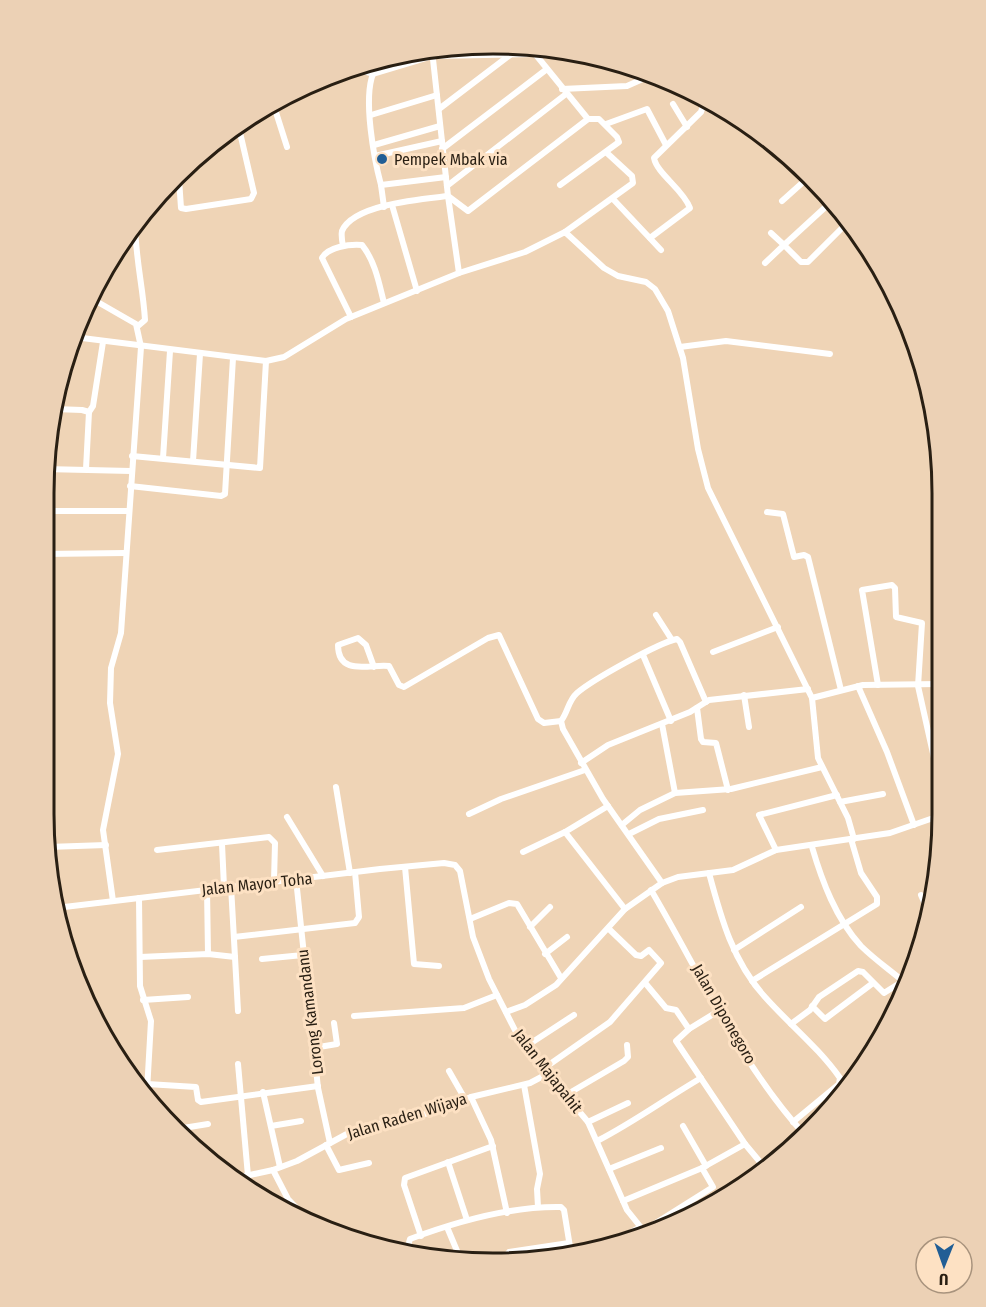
<svg xmlns="http://www.w3.org/2000/svg" width="986" height="1307" viewBox="0 0 986 1307" font-family="'Fira Sans Condensed',sans-serif">
  <style>
    .lines { fill: none; stroke-linecap: round; stroke-linejoin: round }
    .minor { stroke: #fff; stroke-width: 6 }
    .poi-dot { fill: #215e95; stroke: #fde1c3; stroke-width: 2 }
    .labels { text-anchor: middle; dominant-baseline: central; stroke-width: 6; stroke-linejoin: round; paint-order: stroke }
    .poi-label { font-size: 16px; fill: #291f13; stroke: #fde1c3; text-anchor: start }
    .street-label { font-size: 16px; fill: #291f13; stroke: #fde1c3 }
    .rim { fill: none; stroke: #291f13; stroke-width: 3 }
  </style>
  <rect width="100%" height="100%" fill="#efd4b6"/>
  <g class="lines">
    <g class="minor">
      <path d="M 432,50 L 448,196 L 468,211 L 588,119 L 599,119 L 617,137 L 619,142 L 560,185"/>
      <path d="M 536,55 L 588,119"/>
      <path d="M 353,68 L 373,74 L 433,56 L 583,53"/>
      <path d="M 373,74 C 363,99 374,159 381,185 L 446,177"/>
      <path d="M 562,89 L 627,86 L 654,74"/>
      <path d="M 273,103 L 287,147"/>
      <path d="M 673,104 L 687,127"/>
      <path d="M 439,109 L 510,55 L 510,45"/>
      <path d="M 371,115 L 437,95"/>
      <path d="M 606,124 L 647,109 L 666,145"/>
      <path d="M 374,145 L 440,126"/>
      <path d="M 442,149 L 547,69"/>
      <path d="M 375,156 L 442,141"/>
      <path d="M 809,177 L 831,200"/>
      <path d="M 179,179 L 181,208 L 186,209 L 251,199 L 254,193 L 238,124"/>
      <path d="M 381,185 L 384,207"/>
      <path d="M 447,186 L 566,94"/>
      <path d="M 613,199 L 661,250"/>
      <path d="M 782,201 L 811,175"/>
      <path d="M 832,201 L 784,245 L 801,262 L 808,262 L 849,221"/>
      <path d="M 392,205 L 417,291"/>
      <path d="M 135,221 C 135,257 143,286 145,320 L 138,326"/>
      <path d="M 565,232 L 633,183 L 632,176 L 607,153"/>
      <path d="M 650,238 L 690,208 C 683,189 657,174 654,158 L 701,112 L 705,99"/>
      <path d="M 343,246 C 342,241 341,236 342,231 C 353,204 423,199 448,196 L 459,273"/>
      <path d="M 765,263 L 784,245 L 771,233"/>
      <path d="M 89,297 L 136,324 L 141,347 L 121,633 L 111,668 L 110,703 L 118,754 L 103,830 L 113,901"/>
      <path d="M 351,317 L 322,258 C 328,247 349,244 362,245 C 375,261 379,283 384,303"/>
      <path d="M 74,337 L 266,361 L 284,357 L 346,319 L 459,273 L 525,252 L 565,232 L 604,268 L 618,276 L 646,282 L 655,289 L 668,311 L 683,358 L 698,449 L 708,488 L 812,698 L 818,758 L 848,818 L 854,839"/>
      <path d="M 680,347 L 726,341 L 830,354"/>
      <path d="M 54,409 L 82,410 L 89,412 L 86,469"/>
      <path d="M 89,412 L 93,406 L 103,342"/>
      <path d="M 939,450 L 935,458 L 939,467"/>
      <path d="M 132,456 L 260,468 L 266,361"/>
      <path d="M 163,458 L 170,351"/>
      <path d="M 193,461 L 200,354"/>
      <path d="M 44,469 L 131,471"/>
      <path d="M 130,486 L 221,496 L 225,494 L 233,358"/>
      <path d="M 44,511 L 128,511"/>
      <path d="M 767,512 L 783,514 L 794,557 L 804,555 L 808,557 L 841,690"/>
      <path d="M 44,554 L 126,553"/>
      <path d="M 656,615 L 672,640"/>
      <path d="M 713,652 L 778,627"/>
      <path d="M 643,655 L 671,721"/>
      <path d="M 374,667 L 366,645 L 358,638 L 338,645 C 338,678 373,663 389,666 L 399,685 L 404,687 L 488,638 L 499,635 L 538,719 L 544,723 L 561,721 C 568,712 568,701 577,693 C 592,680 658,643 677,639 L 680,642 L 706,702"/>
      <path d="M 878,685 L 862,590 L 892,585 L 895,588 L 896,617 L 922,623 L 918,686 L 936,767"/>
      <path d="M 858,686 L 887,752 L 914,825"/>
      <path d="M 744,695 L 749,727"/>
      <path d="M 812,698 L 863,685 L 939,684"/>
      <path d="M 697,708 L 701,739 L 703,742 L 716,743 L 728,790"/>
      <path d="M 561,721 L 563,729 L 603,799 L 662,883"/>
      <path d="M 662,724 L 675,793"/>
      <path d="M 581,763 L 608,745 L 690,712 L 709,700 L 808,689"/>
      <path d="M 336,787 L 350,873"/>
      <path d="M 840,802 L 883,794"/>
      <path d="M 608,806 L 565,832 L 625,909"/>
      <path d="M 469,814 L 501,799 L 585,770"/>
      <path d="M 287,817 L 323,876"/>
      <path d="M 623,824 L 640,810 L 675,793 L 731,789 L 822,767"/>
      <path d="M 629,834 L 659,819 L 703,810"/>
      <path d="M 222,844 L 224,887"/>
      <path d="M 48,847 L 106,845"/>
      <path d="M 812,847 C 822,881 836,919 861,946 C 874,959 890,970 904,982"/>
      <path d="M 157,850 L 269,837 L 275,843 L 274,881"/>
      <path d="M 776,850 L 759,815 L 837,795"/>
      <path d="M 523,852 L 565,832"/>
      <path d="M 405,867 L 414,964 L 439,966"/>
      <path d="M 709,873 C 721,918 733,962 765,997 C 790,1025 819,1048 840,1078 L 839,1084 L 793,1122"/>
      <path d="M 296,879 L 318,1088 L 330,1143"/>
      <path d="M 231,886 L 238,1011"/>
      <path d="M 207,889 L 208,954"/>
      <path d="M 651,890 C 699,971 740,1064 804,1134"/>
      <path d="M 921,895 L 929,913"/>
      <path d="M 139,898 L 140,986 L 151,1021 L 147,1091"/>
      <path d="M 56,908 L 380,869 L 444,863 L 455,865 L 460,871 L 473,937 L 489,979 L 521,1042 L 588,1122 L 627,1210 L 647,1235"/>
      <path d="M 470,919 L 509,903 L 517,904 L 561,978"/>
      <path d="M 530,927 L 550,907"/>
      <path d="M 234,937 L 355,923 L 359,917 L 355,872"/>
      <path d="M 734,950 L 801,907"/>
      <path d="M 545,954 L 567,937"/>
      <path d="M 140,957 L 208,954 L 235,957"/>
      <path d="M 262,959 L 303,955"/>
      <path d="M 752,981 L 877,904 L 877,897 L 861,873 L 851,839"/>
      <path d="M 646,984 L 666,1008 L 676,1010 L 689,1029"/>
      <path d="M 143,1000 L 188,997"/>
      <path d="M 812,1006 L 825,1019 L 873,983"/>
      <path d="M 720,1010 L 689,1029 L 676,1041 L 745,1144 L 765,1168"/>
      <path d="M 506,1012 L 525,1005 L 556,985 L 625,909 L 662,883 L 678,877 L 733,870 L 776,850 L 890,833 L 939,816"/>
      <path d="M 354,1016 L 464,1008 L 497,995"/>
      <path d="M 791,1024 L 810,1010 L 819,997 L 858,971 L 863,972 L 884,993 L 911,976"/>
      <path d="M 525,1047 L 574,1015"/>
      <path d="M 313,1048 L 337,1044 L 334,1023"/>
      <path d="M 238,1064 L 248,1176"/>
      <path d="M 543,1069 L 610,1022 L 661,963 L 649,950 L 641,956 L 636,955 L 609,929"/>
      <path d="M 449,1071 L 465,1099"/>
      <path d="M 147,1084 L 196,1087 L 198,1100 L 201,1102 L 318,1086"/>
      <path d="M 524,1085 L 540,1174 L 537,1189 L 538,1207"/>
      <path d="M 263,1092 L 280,1167"/>
      <path d="M 566,1095 L 624,1061 L 628,1057 L 627,1045"/>
      <path d="M 471,1097 L 491,1140 L 507,1213"/>
      <path d="M 588,1122 L 628,1103"/>
      <path d="M 271,1126 L 301,1121"/>
      <path d="M 683,1126 L 706,1166"/>
      <path d="M 177,1129 L 208,1124"/>
      <path d="M 597,1141 C 634,1122 665,1099 701,1078"/>
      <path d="M 326,1145 L 339,1170 L 369,1163"/>
      <path d="M 448,1162 L 467,1220"/>
      <path d="M 609,1169 L 661,1148"/>
      <path d="M 273,1170 L 288,1199 L 310,1222"/>
      <path d="M 236,1178 L 273,1170 L 297,1161 L 356,1129 L 425,1114 L 471,1097 L 530,1083 L 547,1074"/>
      <path d="M 623,1201 L 702,1168 L 745,1144"/>
      <path d="M 282,1209 L 294,1206"/>
      <path d="M 447,1227 L 460,1258"/>
      <path d="M 643,1231 L 713,1187 L 702,1168"/>
      <path d="M 421,1236 L 404,1185 L 405,1178 L 493,1146"/>
      <path d="M 609,1245 L 640,1227"/>
      <path d="M 412,1255 L 408,1246 L 410,1239 C 458,1221 510,1206 561,1207 L 564,1210 L 571,1253"/>
      <path d="M 506,1261 L 505,1257 L 509,1252 L 569,1243"/>
    </g>
  </g>
  <circle class="poi-dot" cx="382" cy="159" r="6"/>
  <g class="labels">
    <g class="poi-label">
      <text x="394" y="159">Pempek Mbak via</text>
    </g>
    <g class="street-label">
      <text transform="translate(257 884) rotate(-6)">Jalan Mayor Toha</text>
      <text transform="translate(310 1012) rotate(-97)">Lorong Kamandanu</text>
      <text transform="translate(724 1014) rotate(60)">Jalan Diponegoro</text>
      <text transform="translate(548 1071) rotate(52)">Jalan Majapahit</text>
      <text transform="translate(407 1116) rotate(-17)">Jalan Raden Wijaya</text>
    </g>
  </g>
  <path d="M0 0H986V1307H0ZM493 54H493A439 439 0 0 1 932 493V814A439 439 0 0 1 493 1253H493A439 439 0 0 1 54 814V493A439 439 0 0 1 493 54Z" fill="#ecd1b5" fill-rule="evenodd"/>
  <path class="rim" d="M493 54H493A439 439 0 0 1 932 493V814A439 439 0 0 1 493 1253H493A439 439 0 0 1 54 814V493A439 439 0 0 1 493 54Z"/>
  <g transform="translate(944 1265) rotate(181)"><circle r="28" fill="#fde1c3" stroke="#a8937d" stroke-width="1.5"/>
  <path d="M0-4.5L10 22L0 15L-10 22Z" fill="#215e95"/>
  <text y="-9" font-size="16" font-weight="bold" text-anchor="middle" fill="#291f13">U</text>
  </g>
</svg>
